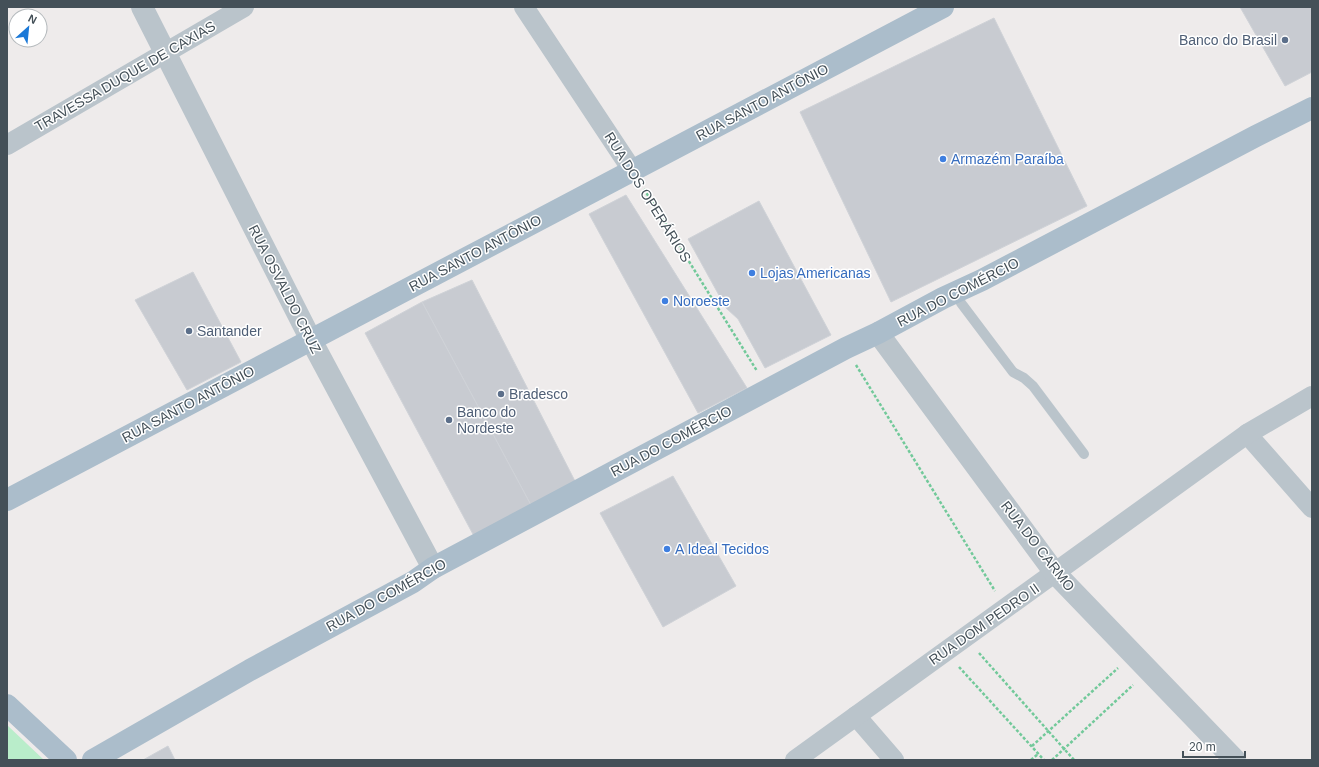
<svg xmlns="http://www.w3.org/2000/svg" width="1319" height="767" viewBox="0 0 1319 767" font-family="Arial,sans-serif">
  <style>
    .green { fill: #b9edca }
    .building { fill: #c8cbd1; stroke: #cfd2d7 }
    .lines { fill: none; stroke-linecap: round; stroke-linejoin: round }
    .path { stroke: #72c99a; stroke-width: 2.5; stroke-dasharray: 3 2; stroke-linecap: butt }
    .service { stroke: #bac4cb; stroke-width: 10 }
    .minor { stroke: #bac4cb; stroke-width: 20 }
    .tertiary { stroke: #bac4cb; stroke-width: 22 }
    .primary { stroke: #abbdcb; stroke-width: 22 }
    .service-dot { fill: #5c6f8a; stroke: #fff; stroke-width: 1.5 }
    .shop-dot { fill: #3f7fe0; stroke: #fff; stroke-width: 1.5 }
    .labels { text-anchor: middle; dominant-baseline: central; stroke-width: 3; stroke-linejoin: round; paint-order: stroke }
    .service-label { font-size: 14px; fill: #4e5e75; stroke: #fff; text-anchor: start }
    .street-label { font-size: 14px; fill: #445058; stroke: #fff }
    .shop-label { font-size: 14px; fill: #366cbe; stroke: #fff; text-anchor: start }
  </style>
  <rect width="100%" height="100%" fill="#eeebeb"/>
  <path class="green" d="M 7,725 L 44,760 L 7,760 Z"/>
  <g class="building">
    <path d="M 1240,7 L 1312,7 L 1312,72 L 1285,86 Z"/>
    <path d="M 994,18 L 1087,206 L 891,302 L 800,112 Z"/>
    <path d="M 626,195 L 747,388 L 698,413 L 589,214 Z"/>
    <path d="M 759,201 L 831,335 L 765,368 L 738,319 L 726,308 L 688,239 Z"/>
    <path d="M 193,272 L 241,362 L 187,390 L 135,300 Z"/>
    <path d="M 472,280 L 577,485 L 532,507 L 422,302 Z"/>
    <path d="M 422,302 L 532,507 L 475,538 L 365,333 Z"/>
    <path d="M 673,476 L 736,586 L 663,627 L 600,513 Z"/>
    <path d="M 168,746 L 175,760 L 143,760 Z"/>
  </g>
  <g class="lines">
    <g class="path">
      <path d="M 644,189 L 757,371"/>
      <path d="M 856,365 L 995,591"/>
      <path d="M 979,653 L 1074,760"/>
      <path d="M 959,667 L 1044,760"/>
      <path d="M 1032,746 L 1118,668"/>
      <path d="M 1031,760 L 1038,754"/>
      <path d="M 1052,760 L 1133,685"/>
    </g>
    <path class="service" d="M 956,292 L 961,303 L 1013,372 L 1024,378 L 1033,386 L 1084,454"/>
    <g class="minor">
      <path d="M 524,7 L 632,170"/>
      <path d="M 7,145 L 244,7"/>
      <path d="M 1247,434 L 1312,508"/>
      <path d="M 856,716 L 894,760"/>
      <path d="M 795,760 L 1247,434 L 1312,396"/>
    </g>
    <g class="tertiary">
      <path d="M 142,7 L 311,340 L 433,568"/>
      <path d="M 878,333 L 1055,573 L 1235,760"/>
    </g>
    <g class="primary">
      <path d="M 7,500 L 943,7"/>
      <path d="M 7,705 L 66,760"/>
      <path d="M 93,760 L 250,670 L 413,582 L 433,568 L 846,348 L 878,333 L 943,298 L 982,280 L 1256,136 L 1312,108"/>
    </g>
  </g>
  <g class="service-dot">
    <circle cx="1285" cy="40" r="4"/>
    <circle cx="189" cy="331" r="4"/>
    <circle cx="501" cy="394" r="4"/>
    <circle cx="449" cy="420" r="4"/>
  </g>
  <g class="shop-dot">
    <circle cx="943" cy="159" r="4"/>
    <circle cx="752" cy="273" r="4"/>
    <circle cx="665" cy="301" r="4"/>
    <circle cx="667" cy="549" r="4"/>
  </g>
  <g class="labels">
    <g class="service-label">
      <text x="1277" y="40" text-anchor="end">Banco do Brasil</text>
      <text x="197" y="331">Santander</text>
      <text x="509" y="394">Bradesco</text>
      <text x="457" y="412">Banco do<tspan x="457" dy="16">Nordeste</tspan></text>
    </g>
    <g class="street-label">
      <text transform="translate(125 76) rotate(-30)">TRAVESSA DUQUE DE CAXIAS</text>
      <text transform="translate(762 102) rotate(-28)">RUA SANTO ANTÔNIO</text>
      <text transform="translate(648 197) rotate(58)">RUA DOS OPERÁRIOS</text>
      <text transform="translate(475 253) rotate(-28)">RUA SANTO ANTÔNIO</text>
      <text transform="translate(285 289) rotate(63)">RUA OSVALDO CRUZ</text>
      <text transform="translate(958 292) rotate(-27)">RUA DO COMÉRCIO</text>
      <text transform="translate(188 404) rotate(-28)">RUA SANTO ANTÔNIO</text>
      <text transform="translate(671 441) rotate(-28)">RUA DO COMÉRCIO</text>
      <text transform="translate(1038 546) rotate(52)">RUA DO CARMO</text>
      <text transform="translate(386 595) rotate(-29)">RUA DO COMÉRCIO</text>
      <text transform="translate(984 624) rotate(-35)">RUA DOM PEDRO II</text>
    </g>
    <g class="shop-label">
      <text x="951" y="159">Armazém Paraíba</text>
      <text x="760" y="273">Lojas Americanas</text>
      <text x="673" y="301">Noroeste</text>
      <text x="675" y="549">A Ideal Tecidos</text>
    </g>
  </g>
  <rect width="1319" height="767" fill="none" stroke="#445058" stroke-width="16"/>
  <g transform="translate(28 28) rotate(27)"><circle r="19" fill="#ffffff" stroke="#b4b9bc"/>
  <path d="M0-3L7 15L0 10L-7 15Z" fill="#1c79d7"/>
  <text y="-6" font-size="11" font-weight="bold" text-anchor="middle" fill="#445058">N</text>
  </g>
  <path d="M1183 751v6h62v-6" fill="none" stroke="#445058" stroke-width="2"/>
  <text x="1189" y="751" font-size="12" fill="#445058" stroke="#ffffff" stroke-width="3" paint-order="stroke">20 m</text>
</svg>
